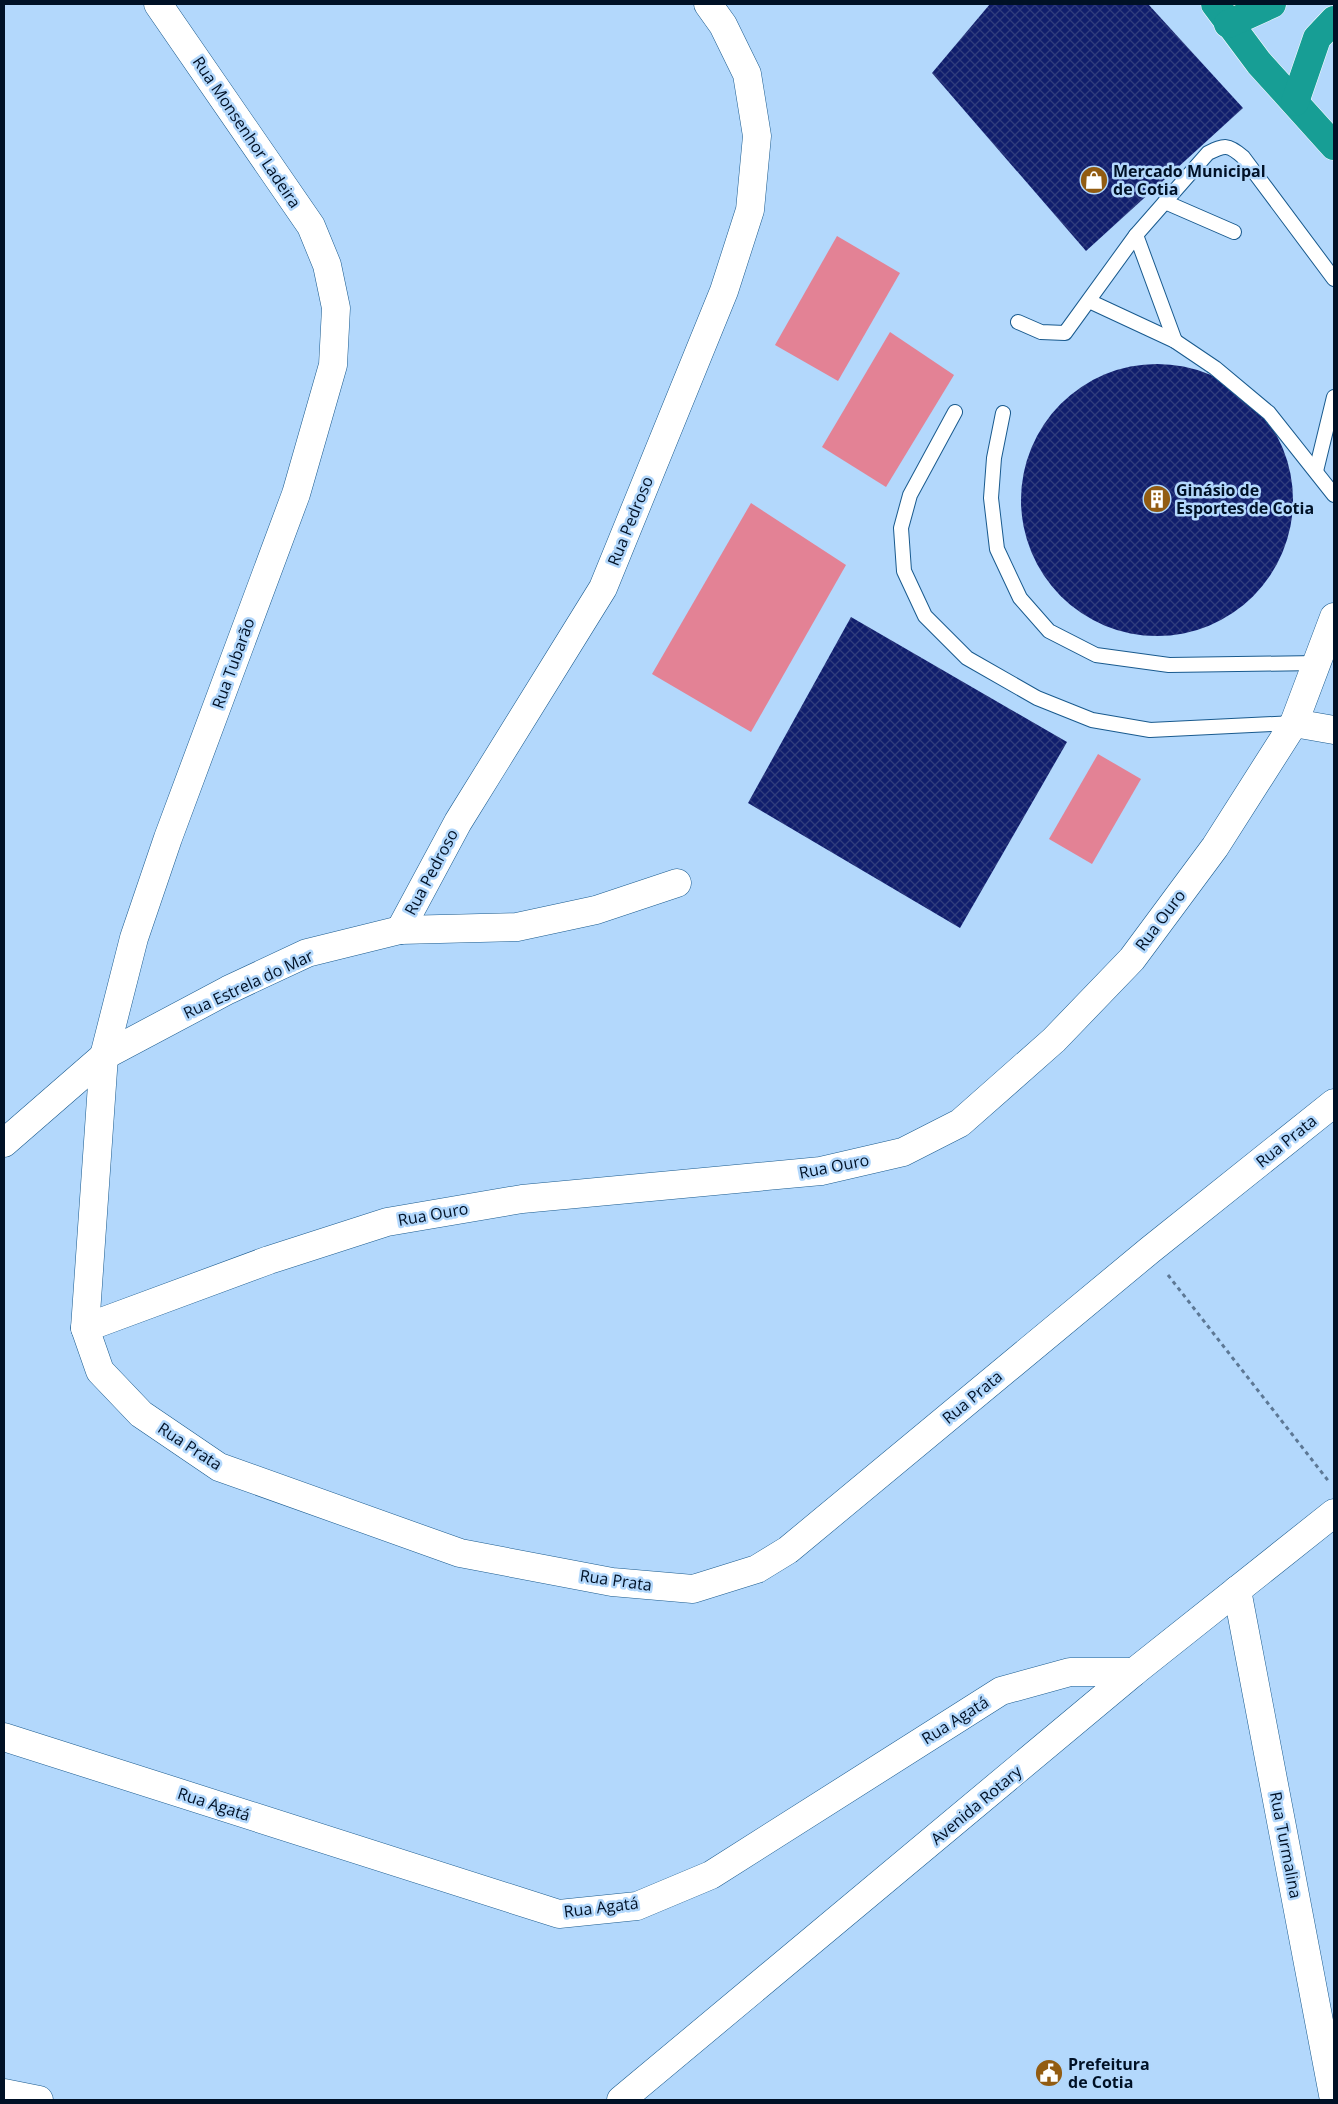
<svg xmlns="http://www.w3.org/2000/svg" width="1338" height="2104" viewBox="0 0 1338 2104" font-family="'Open Sans',sans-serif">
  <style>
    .garden { fill: #e38295 }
    .building { fill: url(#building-cross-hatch) }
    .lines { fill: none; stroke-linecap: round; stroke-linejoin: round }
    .lane-casing { stroke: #195a8e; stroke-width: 16 }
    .street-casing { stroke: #195a8e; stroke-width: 29 }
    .secondary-casing { stroke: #195a8e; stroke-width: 29 }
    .highway-casing { stroke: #fff; stroke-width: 29 }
    .path { stroke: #5d7895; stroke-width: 3; stroke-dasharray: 4 4; stroke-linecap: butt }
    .lane { stroke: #fff; stroke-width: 14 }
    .street { stroke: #fff; stroke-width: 28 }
    .secondary { stroke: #fff; stroke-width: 28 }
    .highway { stroke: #179e95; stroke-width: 28 }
    .labels { text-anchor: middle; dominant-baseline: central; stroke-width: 5; stroke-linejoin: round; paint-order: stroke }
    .street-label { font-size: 16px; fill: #001126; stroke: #b3d8fc }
    .poi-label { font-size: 16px; font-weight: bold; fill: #001126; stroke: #b3d8fc; text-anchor: start }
  </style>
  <defs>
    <pattern id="building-cross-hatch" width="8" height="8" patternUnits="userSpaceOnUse" patternTransform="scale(1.25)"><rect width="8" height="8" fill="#101e6d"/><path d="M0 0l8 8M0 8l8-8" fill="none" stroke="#303d7d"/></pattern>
  </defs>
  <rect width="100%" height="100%" fill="#b3d8fc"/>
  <g class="garden">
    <path d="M 837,236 L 900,273 L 838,381 L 775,345 Z"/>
    <path d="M 890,332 L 954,375 L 886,487 L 822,447 Z"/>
    <path d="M 751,503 L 846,565 L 751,732 L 652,674 Z"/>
    <path d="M 1098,754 L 1141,779 L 1092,864 L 1049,839 Z"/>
  </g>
  <g class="building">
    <path d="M 990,4 L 1148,4 L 1243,108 L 1086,251 L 932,73 Z"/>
    <circle cx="1157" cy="500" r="136"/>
    <path d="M 851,617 L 1067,742 L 960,928 L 748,803 Z"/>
  </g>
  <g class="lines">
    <defs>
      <g id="lane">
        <path d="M 1165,202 L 1234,232"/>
        <path d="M 1136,235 L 1175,341"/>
        <path d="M 1089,301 L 1175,341 L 1215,368 L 1269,413 L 1334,495"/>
        <path d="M 1018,322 L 1041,332 L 1065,333 L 1136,235 L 1208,153 C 1225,145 1228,144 1243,157 L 1334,279"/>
        <path d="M 955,412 L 910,495 L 901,528 L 904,571 L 925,616 L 967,658 L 1037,698 L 1092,720 L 1150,730 L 1294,723"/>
        <path d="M 1003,413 L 994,458 L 991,498 L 997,549 L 1020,598 L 1049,631 L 1096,655 L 1169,665 L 1317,663"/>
        <path d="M 1316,471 L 1334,397"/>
      </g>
      <g id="street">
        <path d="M 158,4 L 311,226 L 327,265 L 336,308 L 333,365 L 296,494 L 168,838 L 134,938 L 104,1056 L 85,1328 L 100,1371 L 141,1414 L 219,1467 L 460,1553 L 612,1582 L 693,1589 L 757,1569 L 788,1550 L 1150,1250 L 1334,1103"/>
        <path d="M 1294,723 L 1334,730"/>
        <path d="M 400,930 L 458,822 L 603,588 L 724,291 L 750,210 L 757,136 L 747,74 L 723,25 L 708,4"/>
        <path d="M 4,1143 L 104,1056 L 228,990 L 307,953 L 400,930 L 517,927 L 596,910 L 677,883"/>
        <path d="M 85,1328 L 269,1260 L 387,1222 L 522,1199 L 821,1171 L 903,1152 L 960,1123 L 1054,1040 L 1132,959 L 1215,847 L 1294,723 L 1334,617"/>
        <path d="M 1237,1590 L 1334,2100"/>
        <path d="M 4,1737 L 559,1914 L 637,1906 L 711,1875 L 1001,1691 L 1070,1672 L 1134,1672"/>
      </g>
      <g id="secondary">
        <path d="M 4,2093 L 39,2100"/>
        <path d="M 621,2100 L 1134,1672 L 1334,1513"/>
      </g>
      <g id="highway">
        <path d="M 1215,4 L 1259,63 L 1334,146"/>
        <path d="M 1228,24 L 1272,4"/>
        <path d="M 1295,102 L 1317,38 L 1334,20"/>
      </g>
    </defs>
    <use href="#lane" class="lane-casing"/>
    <use href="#street" class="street-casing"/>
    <use href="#secondary" class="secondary-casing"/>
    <use href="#highway" class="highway-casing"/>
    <path class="path" d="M 1168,1275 L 1330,1483"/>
    <use href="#lane" class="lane"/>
    <use href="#street" class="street"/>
    <use href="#secondary" class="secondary"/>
    <use href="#highway" class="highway"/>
  </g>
  <defs>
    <symbol id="shop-disc" viewBox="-11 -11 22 22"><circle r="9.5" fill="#925c12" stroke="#b3d8fc"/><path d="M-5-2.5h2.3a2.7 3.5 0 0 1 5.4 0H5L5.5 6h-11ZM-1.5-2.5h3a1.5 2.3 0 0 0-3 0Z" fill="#fff"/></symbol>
    <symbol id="building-disc" viewBox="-11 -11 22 22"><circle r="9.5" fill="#925c12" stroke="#b3d8fc"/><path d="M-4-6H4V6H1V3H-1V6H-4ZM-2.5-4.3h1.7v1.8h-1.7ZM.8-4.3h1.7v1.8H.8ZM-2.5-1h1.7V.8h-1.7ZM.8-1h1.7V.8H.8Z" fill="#fff"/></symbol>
    <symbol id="civic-disc" viewBox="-11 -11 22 22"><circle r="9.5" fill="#925c12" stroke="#b3d8fc"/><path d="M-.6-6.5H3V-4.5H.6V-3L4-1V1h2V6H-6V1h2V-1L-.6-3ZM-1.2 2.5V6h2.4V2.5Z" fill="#fff"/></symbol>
  </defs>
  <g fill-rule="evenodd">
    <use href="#shop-disc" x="1078" y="164" width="32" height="32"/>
    <use href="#building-disc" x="1141" y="483" width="32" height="32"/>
    <use href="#civic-disc" x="1033" y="2057" width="32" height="32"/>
  </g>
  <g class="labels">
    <g class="street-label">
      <text transform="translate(247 132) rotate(56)">Rua Monsenhor Ladeira</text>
      <text transform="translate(630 521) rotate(-68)">Rua Pedroso</text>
      <text transform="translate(233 663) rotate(-70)">Rua Tubarão</text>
      <text transform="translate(431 872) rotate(-62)">Rua Pedroso</text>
      <text transform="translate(1160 920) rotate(-53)">Rua Ouro</text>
      <text transform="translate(248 984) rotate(-25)">Rua Estrela do Mar</text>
      <text transform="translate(1286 1141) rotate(-39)">Rua Prata</text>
      <text transform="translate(834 1166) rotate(-11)">Rua Ouro</text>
      <text transform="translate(433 1214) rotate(-10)">Rua Ouro</text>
      <text transform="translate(972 1397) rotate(-40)">Rua Prata</text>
      <text transform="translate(190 1446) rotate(33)">Rua Prata</text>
      <text transform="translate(616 1580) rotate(8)">Rua Prata</text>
      <text transform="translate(955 1720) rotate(-32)">Rua Agatá</text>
      <text transform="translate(214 1804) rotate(18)">Rua Agatá</text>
      <text transform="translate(976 1805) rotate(-40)">Avenida Rotary</text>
      <text transform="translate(1286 1845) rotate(79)">Rua Turmalina</text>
      <text transform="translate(601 1907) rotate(-7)">Rua Agatá</text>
    </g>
    <g class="poi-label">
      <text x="1113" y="171">Mercado Municipal<tspan x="1113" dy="18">de Cotia</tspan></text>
      <text x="1176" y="490">Ginásio de<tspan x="1176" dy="18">Esportes de Cotia</tspan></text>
      <text x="1068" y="2064">Prefeitura<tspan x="1068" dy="18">de Cotia</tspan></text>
    </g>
  </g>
  <rect width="1338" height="2104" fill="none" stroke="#001126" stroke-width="10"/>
</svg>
